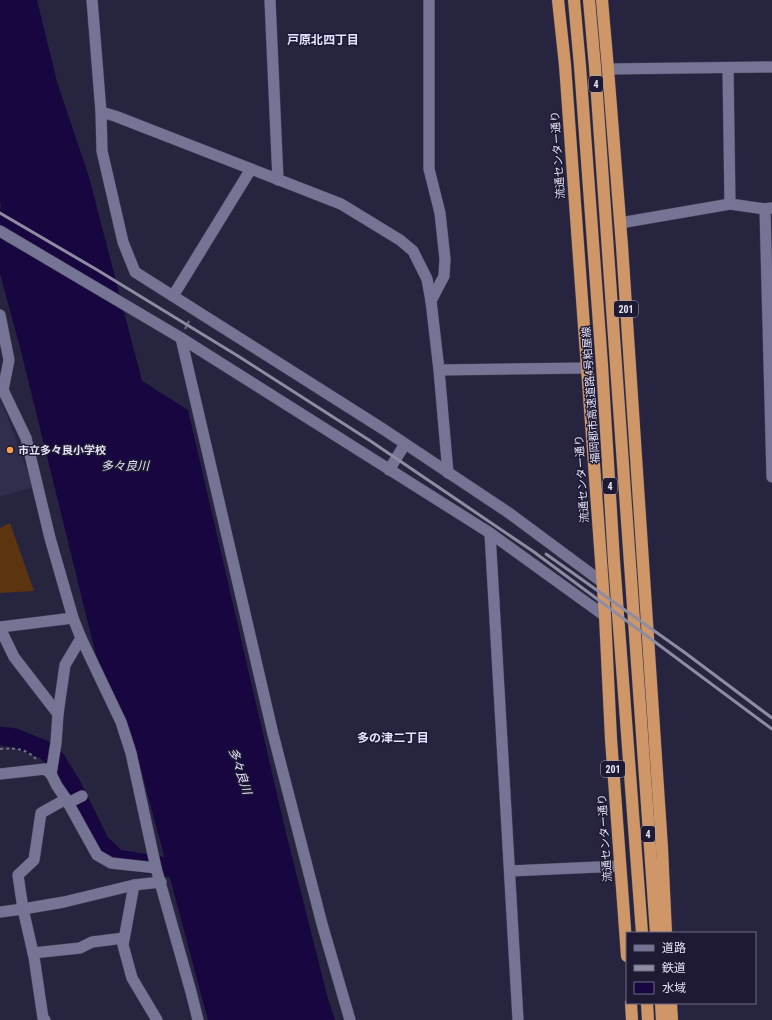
<svg xmlns="http://www.w3.org/2000/svg" width="772" height="1020" viewBox="0 0 772 1020" font-family="'Roboto Condensed','Noto Sans JP',sans-serif">
  <style>
    .built { fill: #302d4d }
    .green { fill: #5c3510 }
    .water { fill: #17063f }
    .lines { fill: none; stroke-linecap: round; stroke-linejoin: round }
    .river { stroke: #17063f; stroke-width: 19 }
    .minor-casing { stroke: #434057; stroke-width: 12 }
    .highway-casing { stroke: #434057; stroke-width: 13 }
    .path { stroke: #716f86; stroke-width: 2; stroke-dasharray: 3 3; stroke-linecap: butt }
    .minor { stroke: #767494; stroke-width: 11 }
    .highway { stroke: #cf9768; stroke-width: 12 }
    .rail { stroke: #8d8ca2; stroke-width: 3 }
    .poi-dot { fill: #fa9f4e; stroke: #1e1a34; stroke-width: 1.5 }
    .labels { text-anchor: middle; dominant-baseline: central; stroke-width: 3; stroke-linejoin: round; paint-order: stroke }
    .shield { fill: #1e1a34; stroke: #a9a7bb; stroke-width: 1 }
    .shield-label { font-size: 10px; font-weight: bold; fill: #e4e3f5 }
    .street-label { font-size: 11px; fill: #e4e3f5; stroke: #1e1a34 }
    .poi-label { font-size: 11px; font-weight: bold; fill: #e4e3f5; stroke: #1e1a34; text-anchor: start }
    .neighbourhood-label { font-size: 12px; font-weight: bold; fill: #e2e1fe; stroke: #1e1a34 }
    .water-label { font-size: 12px; font-style: italic; fill: #e0dff5; stroke: #1e1a34 }
  </style>
  <rect width="100%" height="100%" fill="#27243f"/>
  <path class="built" d="M 0,402 L 6,413 L 33,487 L 0,497 Z"/>
  <path class="green" d="M 10,523 L 34,591 L 0,593 L 0,528 Z"/>
  <path class="water" d="M 0,0 L 37,0 L 57,82 L 89,177 L 142,381 L 188,410 L 285,829 L 328,999 L 335,1020 L 208,1020 L 132,736 L 96,655 L 20,347 L 0,274 L 0,212 L 1,205 L 0,202 Z"/>
  <g class="lines">
    <path class="river" d="M 0,736 L 15,738 L 45,750 L 56,760 L 72,786 L 100,843 L 117,859 L 172,868 L 191,866"/>
    <defs>
      <g id="minor">
        <path d="M 92,0 L 101,112 L 102,151 L 123,242 L 135,272 L 383,429 L 509,513 L 602,582"/>
        <path d="M 270,0 L 278,180"/>
        <path d="M 429,0 L 429,169 L 440,213 L 445,259 L 444,276 L 431,301"/>
        <path d="M 728,68 L 730,204"/>
        <path d="M 608,69 L 772,67"/>
        <path d="M 101,112 L 115,116 L 341,204 L 400,240 L 413,251 L 427,279 L 431,301 L 439,370 L 448,473"/>
        <path d="M 765,209 L 772,477"/>
        <path d="M 620,223 L 730,204 L 765,209 L 771,208"/>
        <path d="M 0,231 L 181,338 L 490,533 L 605,616"/>
        <path d="M 173,296 L 251,169"/>
        <path d="M 0,315 L 9,360 L 3,390"/>
        <path d="M 181,338 L 273,734 L 322,924 L 350,1020"/>
        <path d="M 439,370 L 587,368"/>
        <path d="M 0,385 L 3,390 L 26,438 L 50,538 L 73,618 L 81,638 L 121,722 L 131,753 L 156,868 L 191,992 L 198,1020"/>
        <path d="M 389,470 L 405,444"/>
        <path d="M 490,533 L 518,1020"/>
        <path d="M 0,627 L 73,618"/>
        <path d="M 0,628 L 14,657 L 58,714"/>
        <path d="M 81,638 L 65,665 L 58,714 L 56,743 L 51,774 L 57,786 L 66,799 L 97,855 L 111,863 L 156,868"/>
        <path d="M 0,774 L 45,769 L 51,774"/>
        <path d="M 68,803 L 82,796"/>
        <path d="M 510,871 L 620,866"/>
        <path d="M 134,885 L 123,945 L 132,978 L 157,1020"/>
        <path d="M 0,912 L 23,909 L 64,902 L 134,885 L 161,882"/>
        <path d="M 33,953 L 80,948 L 92,942 L 124,938"/>
        <path d="M 45,1020 L 43,1018 L 34,957 L 23,909 L 18,875 L 34,860 L 41,813 L 66,799"/>
      </g>
      <g id="highway">
        <path d="M 558,0 L 565,65 L 587,368 L 605,616 L 611,739 L 627,956"/>
        <path d="M 574,0 L 580,66 L 602,365 L 614,561 L 642,933"/>
        <path d="M 589,0 L 595,67 C 615,356 634,645 656,933"/>
        <path d="M 602,0 L 608,69 L 622,246 L 662,848 L 666,933"/>
        <path d="M 631,1003 L 632,1020"/>
        <path d="M 647,1003 L 648,1020"/>
        <path d="M 661,1003 L 662,1020"/>
        <path d="M 671,1003 L 672,1020"/>
      </g>
    </defs>
    <use href="#minor" class="minor-casing"/>
    <use href="#highway" class="highway-casing"/>
    <g class="path">
      <path d="M 185,329 L 190,319"/>
      <path d="M 0,749 C 15,748 25,748 36,759"/>
    </g>
    <use href="#minor" class="minor"/>
    <use href="#highway" class="highway"/>
    <g class="rail">
      <path d="M 0,213 L 99,271 L 238,356 L 369,440 L 534,552 L 772,729"/>
      <path d="M 546,554 L 684,652 L 772,718"/>
    </g>
  </g>
  <circle class="poi-dot" cx="10" cy="450" r="4"/>
  <g class="labels">
    <g class="shield">
      <rect x="589" y="76" width="14" height="16" rx="3"/>
      <rect x="614" y="301" width="24" height="16" rx="3"/>
      <rect x="603" y="478" width="14" height="16" rx="3"/>
      <rect x="601" y="761" width="24" height="16" rx="3"/>
      <rect x="641" y="826" width="14" height="16" rx="3"/>
    </g>
    <g class="shield-label">
      <text x="596" y="84">4</text>
      <text x="626" y="309">201</text>
      <text x="610" y="486">4</text>
      <text x="613" y="769">201</text>
      <text x="648" y="834">4</text>
    </g>
    <g class="street-label">
      <text transform="translate(558 155) rotate(-94)">流通センター通り</text>
      <text transform="translate(591 395) rotate(-94)">福岡都市高速道路4号粕屋線</text>
      <text transform="translate(582 479) rotate(-94)">流通センター通り</text>
      <text transform="translate(605 838) rotate(-94)">流通センター通り</text>
    </g>
    <g class="poi-label">
      <text x="18" y="450">市立多々良小学校</text>
    </g>
    <g class="neighbourhood-label">
      <text x="323" y="40">戸原北四丁目</text>
      <text x="393" y="738">多の津二丁目</text>
    </g>
    <g class="water-label">
      <text x="125" y="466">多々良川</text>
      <text transform="translate(240 771) rotate(72)">多々良川</text>
    </g>
  </g>
  <rect x="626" y="932" width="130" height="72" fill="#1e1a34" stroke="#6d6a81"/>
  <rect x="634" y="945" width="20" height="6" fill="#767494" stroke="#6d6a81"/>
  <text x="662" y="952" font-size="12" fill="#e4e3f5">道路</text>
  <rect x="634" y="965" width="20" height="6" fill="#8d8ca2" stroke="#6d6a81"/>
  <text x="662" y="972" font-size="12" fill="#e4e3f5">鉄道</text>
  <rect x="634" y="982" width="20" height="12" fill="#17063f" stroke="#6d6a81"/>
  <text x="662" y="992" font-size="12" fill="#e4e3f5">水域</text>
</svg>
